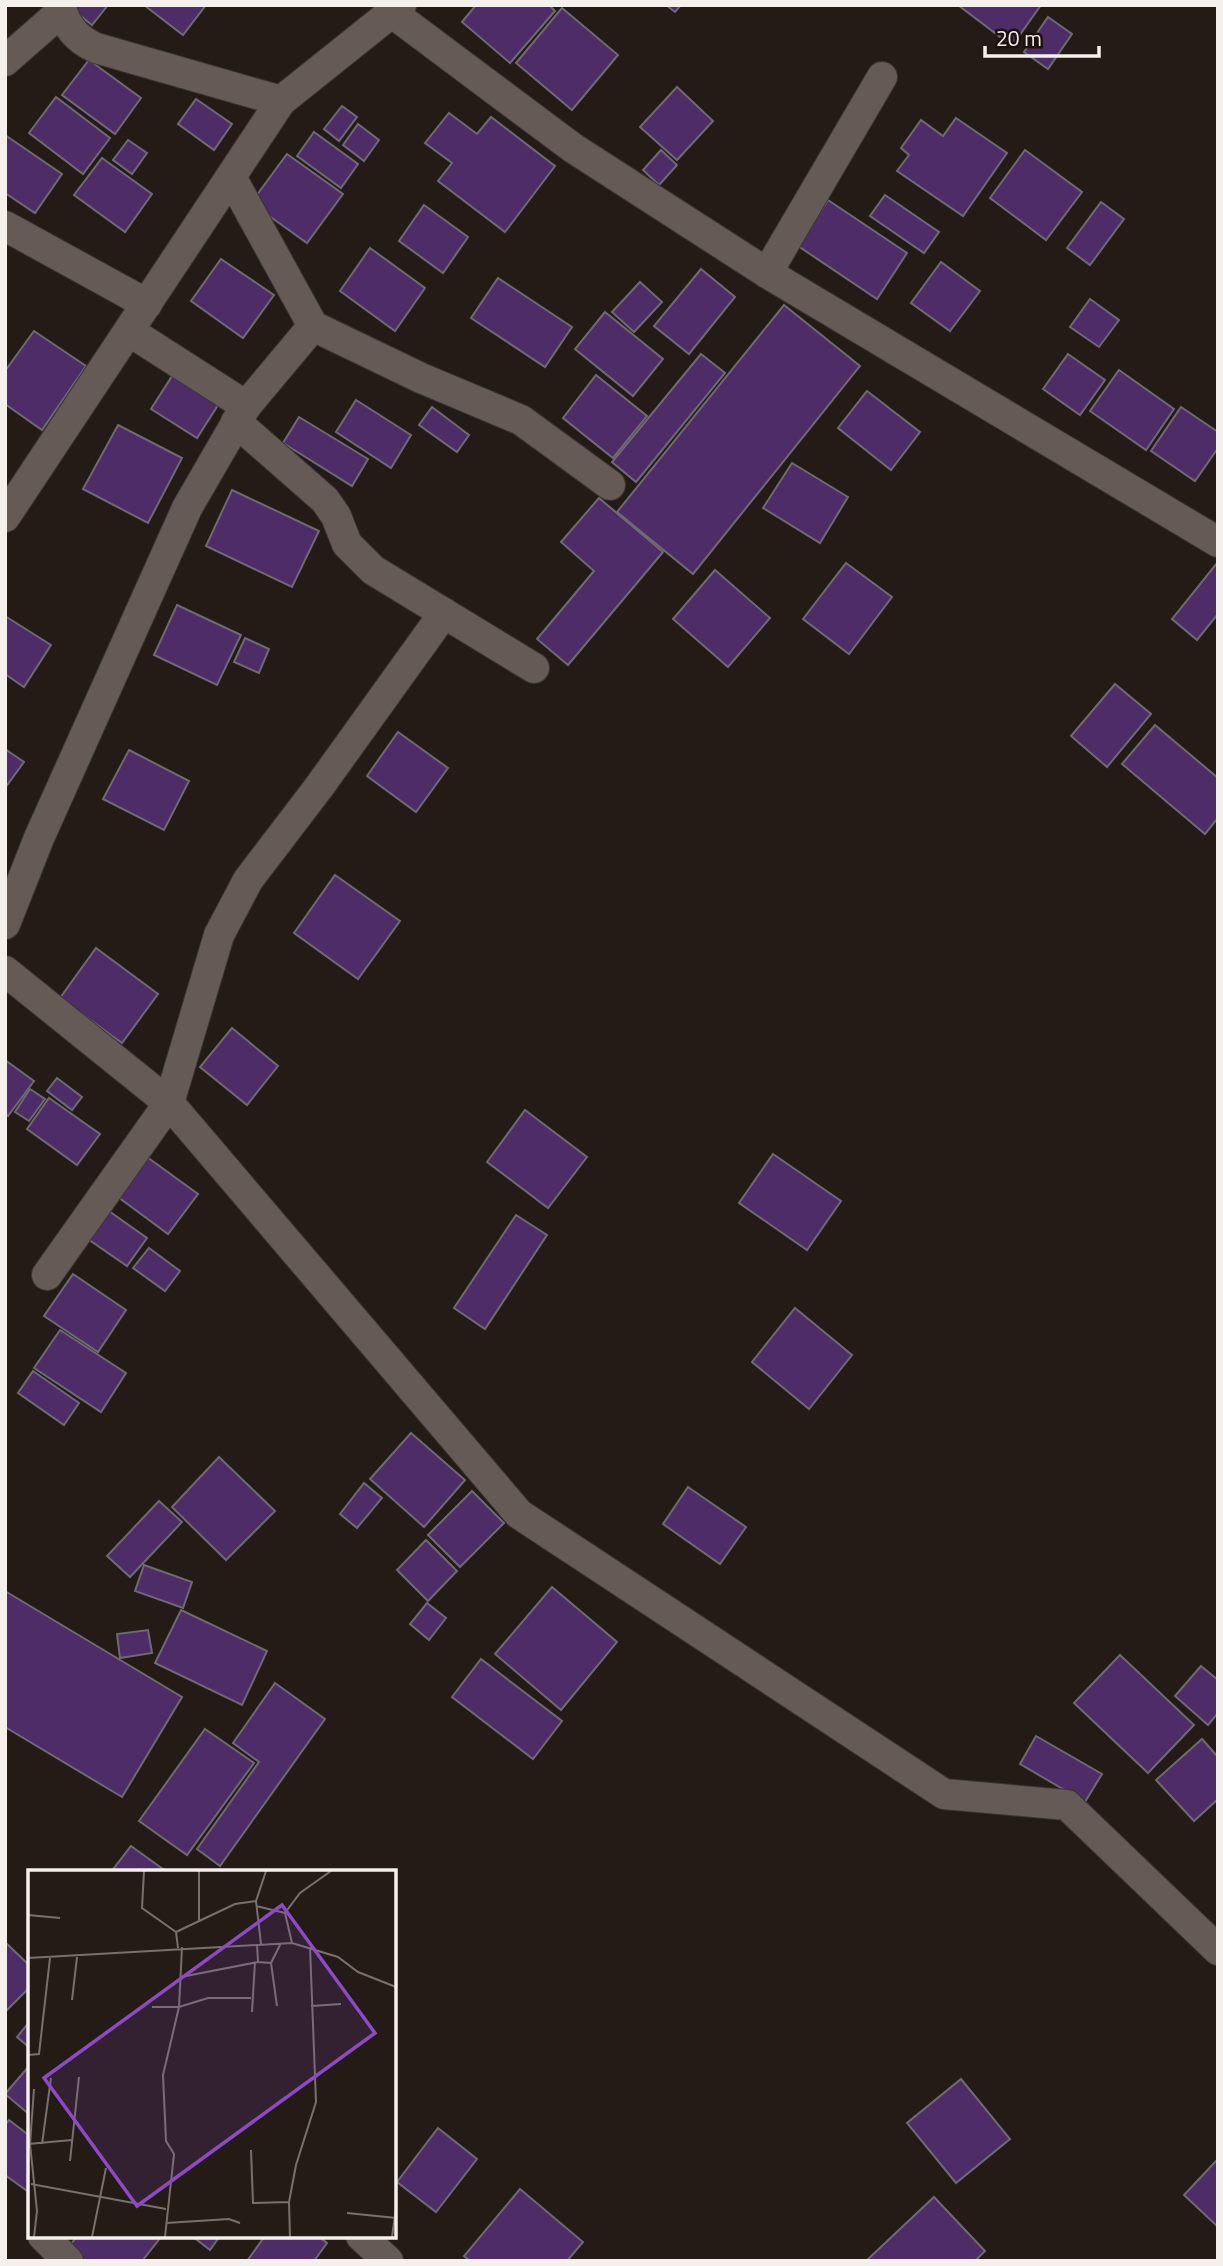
<svg xmlns="http://www.w3.org/2000/svg" width="1223" height="2266" viewBox="0 0 1223 2266" font-family="'Titillium Web',sans-serif">
  <style>
    .building { fill: #4d2c67; stroke: #6e6973; stroke-width: 2 }
    .lines { fill: none; stroke-linecap: round; stroke-linejoin: round }
    .street-casing { stroke: #3c3533; stroke-width: 32 }
    .street { stroke: #655a55; stroke-width: 30 }
    .inset-road { fill: none; stroke: #78706d; stroke-width: 2 }
    .view { fill: #8d49c6; fill-opacity: 0.15; stroke: #8d49c6; stroke-width: 3.5 }
    .inset-edge { fill: none; stroke: #f6f0ed; stroke-width: 3.5 }
  </style>
  <rect width="100%" height="100%" fill="#241b17"/>
  <g class="building">
    <path d="M 67,5 L 108,5 L 92,25 Z"/>
    <path d="M 144,5 L 206,5 L 183,35 Z"/>
    <path d="M 476,5 L 549,5 L 555,11 L 510,63 L 462,22 Z"/>
    <path d="M 666,5 L 681,5 L 675,12 Z"/>
    <path d="M 958,5 L 1041,5 L 1012,46 Z"/>
    <path d="M 562,8 L 618,55 L 572,110 L 516,63 Z"/>
    <path d="M 1048,17 L 1072,34 L 1048,69 L 1024,52 Z"/>
    <path d="M 89,60 L 141,98 L 115,134 L 62,95 Z"/>
    <path d="M 677,87 L 713,121 L 677,160 L 640,127 Z"/>
    <path d="M 56,97 L 110,138 L 83,174 L 29,133 Z"/>
    <path d="M 196,99 L 232,124 L 214,150 L 178,124 Z"/>
    <path d="M 342,106 L 357,117 L 339,141 L 324,129 Z"/>
    <path d="M 449,113 L 477,134 L 491,117 L 555,166 L 505,232 L 438,181 L 452,163 L 425,143 Z"/>
    <path d="M 956,118 L 1007,153 L 963,216 L 897,171 L 909,155 L 901,148 L 921,120 L 943,136 Z"/>
    <path d="M 358,124 L 379,140 L 364,161 L 343,145 Z"/>
    <path d="M 314,132 L 358,164 L 341,188 L 297,156 Z"/>
    <path d="M 5,135 L 62,174 L 35,213 L 5,193 Z"/>
    <path d="M 128,140 L 147,153 L 132,174 L 113,160 Z"/>
    <path d="M 661,150 L 677,165 L 659,185 L 643,170 Z"/>
    <path d="M 1025,150 L 1082,192 L 1046,240 L 990,198 Z"/>
    <path d="M 287,154 L 343,194 L 307,243 L 251,203 Z"/>
    <path d="M 102,158 L 152,194 L 125,232 L 74,195 Z"/>
    <path d="M 885,195 L 939,232 L 924,253 L 870,216 Z"/>
    <path d="M 828,200 L 907,253 L 877,299 L 798,246 Z"/>
    <path d="M 1101,202 L 1124,219 L 1090,265 L 1067,248 Z"/>
    <path d="M 424,205 L 468,237 L 443,273 L 399,241 Z"/>
    <path d="M 370,248 L 425,288 L 395,331 L 340,291 Z"/>
    <path d="M 221,259 L 274,295 L 243,338 L 191,301 Z"/>
    <path d="M 941,262 L 980,291 L 950,331 L 911,303 Z"/>
    <path d="M 701,269 L 735,297 L 689,354 L 654,326 Z"/>
    <path d="M 498,278 L 572,327 L 545,367 L 471,318 Z"/>
    <path d="M 640,282 L 662,302 L 634,332 L 612,312 Z"/>
    <path d="M 1090,299 L 1119,320 L 1099,347 L 1070,327 Z"/>
    <path d="M 784,305 L 860,366 L 693,574 L 617,512 Z"/>
    <path d="M 605,312 L 663,359 L 633,396 L 575,349 Z"/>
    <path d="M 34,331 L 86,366 L 42,430 L 5,404 L 5,371 Z"/>
    <path d="M 701,354 L 725,373 L 636,482 L 612,462 Z"/>
    <path d="M 1068,354 L 1105,380 L 1080,415 L 1043,389 Z"/>
    <path d="M 1119,370 L 1174,409 L 1146,450 L 1090,411 Z"/>
    <path d="M 174,373 L 220,402 L 197,438 L 151,409 Z"/>
    <path d="M 596,375 L 647,416 L 613,458 L 563,418 Z"/>
    <path d="M 867,391 L 920,432 L 891,470 L 838,428 Z"/>
    <path d="M 356,400 L 411,435 L 391,468 L 336,432 Z"/>
    <path d="M 432,407 L 469,435 L 457,452 L 419,425 Z"/>
    <path d="M 1181,407 L 1218,432 L 1218,448 L 1195,481 L 1151,451 Z"/>
    <path d="M 299,417 L 368,459 L 352,486 L 283,443 Z"/>
    <path d="M 118,425 L 182,458 L 148,523 L 83,489 Z"/>
    <path d="M 792,463 L 848,497 L 820,543 L 763,508 Z"/>
    <path d="M 232,490 L 319,531 L 292,587 L 206,546 Z"/>
    <path d="M 599,498 L 663,552 L 568,665 L 537,639 L 594,571 L 561,542 Z"/>
    <path d="M 846,563 L 892,597 L 849,654 L 803,619 Z"/>
    <path d="M 1217,563 L 1218,614 L 1197,640 L 1172,619 Z"/>
    <path d="M 715,570 L 770,618 L 728,667 L 673,619 Z"/>
    <path d="M 177,605 L 241,635 L 217,685 L 154,655 Z"/>
    <path d="M 5,616 L 51,645 L 24,687 L 5,674 Z"/>
    <path d="M 245,638 L 269,649 L 259,673 L 234,662 Z"/>
    <path d="M 1115,684 L 1151,714 L 1107,767 L 1071,736 Z"/>
    <path d="M 1155,725 L 1218,778 L 1218,818 L 1205,834 L 1122,764 Z"/>
    <path d="M 398,732 L 448,768 L 416,812 L 367,776 Z"/>
    <path d="M 5,749 L 24,762 L 5,788 Z"/>
    <path d="M 129,750 L 189,781 L 164,830 L 103,799 Z"/>
    <path d="M 335,875 L 400,921 L 358,979 L 294,933 Z"/>
    <path d="M 96,948 L 158,994 L 122,1043 L 60,998 Z"/>
    <path d="M 232,1028 L 278,1066 L 247,1105 L 200,1067 Z"/>
    <path d="M 5,1060 L 34,1081 L 8,1116 L 5,1113 Z"/>
    <path d="M 57,1078 L 82,1097 L 72,1110 L 47,1091 Z"/>
    <path d="M 30,1089 L 45,1099 L 29,1121 L 15,1112 Z"/>
    <path d="M 49,1098 L 100,1134 L 77,1165 L 27,1129 Z"/>
    <path d="M 525,1110 L 587,1157 L 548,1208 L 487,1162 Z"/>
    <path d="M 773,1154 L 841,1201 L 807,1250 L 739,1203 Z"/>
    <path d="M 147,1157 L 198,1194 L 168,1234 L 118,1197 Z"/>
    <path d="M 106,1209 L 147,1238 L 127,1266 L 85,1237 Z"/>
    <path d="M 516,1215 L 547,1235 L 485,1329 L 454,1308 Z"/>
    <path d="M 149,1248 L 180,1271 L 165,1291 L 133,1268 Z"/>
    <path d="M 73,1274 L 126,1310 L 98,1352 L 44,1316 Z"/>
    <path d="M 795,1308 L 852,1355 L 809,1409 L 752,1362 Z"/>
    <path d="M 60,1330 L 126,1373 L 101,1412 L 34,1368 Z"/>
    <path d="M 33,1371 L 79,1403 L 64,1425 L 18,1393 Z"/>
    <path d="M 411,1433 L 465,1480 L 424,1527 L 370,1479 Z"/>
    <path d="M 219,1457 L 275,1511 L 226,1560 L 172,1507 Z"/>
    <path d="M 364,1483 L 382,1498 L 357,1528 L 340,1514 Z"/>
    <path d="M 688,1487 L 746,1527 L 720,1564 L 663,1524 Z"/>
    <path d="M 472,1491 L 504,1523 L 460,1567 L 428,1535 Z"/>
    <path d="M 159,1501 L 182,1522 L 130,1577 L 107,1556 Z"/>
    <path d="M 426,1540 L 457,1571 L 428,1601 L 397,1570 Z"/>
    <path d="M 144,1565 L 192,1582 L 183,1608 L 135,1591 Z"/>
    <path d="M 552,1587 L 617,1642 L 561,1710 L 495,1654 Z"/>
    <path d="M 5,1591 L 182,1697 L 122,1797 L 5,1727 Z"/>
    <path d="M 427,1603 L 446,1618 L 429,1640 L 410,1624 Z"/>
    <path d="M 181,1610 L 267,1651 L 242,1705 L 155,1663 Z"/>
    <path d="M 148,1630 L 152,1653 L 120,1658 L 117,1634 Z"/>
    <path d="M 1120,1655 L 1194,1725 L 1148,1773 L 1074,1703 Z"/>
    <path d="M 481,1659 L 562,1721 L 533,1759 L 452,1697 Z"/>
    <path d="M 1201,1666 L 1218,1680 L 1218,1713 L 1208,1725 L 1175,1696 Z"/>
    <path d="M 275,1683 L 325,1719 L 220,1866 L 197,1849 L 259,1762 L 233,1743 Z"/>
    <path d="M 205,1729 L 254,1763 L 187,1855 L 139,1821 Z"/>
    <path d="M 1036,1736 L 1102,1774 L 1085,1802 L 1020,1764 Z"/>
    <path d="M 1202,1739 L 1218,1757 L 1218,1799 L 1194,1821 L 1156,1780 Z"/>
    <path d="M 131,1846 L 167,1872 L 111,1872 Z"/>
    <path d="M 5,1942 L 30,1966 L 30,1987 L 5,2012 Z"/>
    <path d="M 30,2021 L 30,2048 L 17,2037 Z"/>
    <path d="M 30,2065 L 30,2115 L 5,2094 Z"/>
    <path d="M 961,2079 L 1010,2139 L 956,2183 L 907,2123 Z"/>
    <path d="M 9,2120 L 30,2136 L 30,2193 L 5,2175 L 5,2125 Z"/>
    <path d="M 438,2128 L 477,2159 L 436,2212 L 397,2182 Z"/>
    <path d="M 1216,2161 L 1218,2162 L 1218,2227 L 1184,2195 Z"/>
    <path d="M 520,2189 L 583,2242 L 567,2261 L 470,2261 L 464,2256 Z"/>
    <path d="M 934,2197 L 985,2251 L 975,2261 L 866,2261 Z"/>
    <path d="M 77,2236 L 159,2236 L 161,2237 L 142,2261 L 75,2261 L 65,2252 Z"/>
    <path d="M 192,2236 L 220,2236 L 210,2250 Z"/>
    <path d="M 265,2236 L 318,2236 L 327,2243 L 314,2261 L 247,2261 Z"/>
  </g>
  <g class="lines">
    <defs>
      <g id="street">
        <path d="M 60,5 C 66,26 76,39 96,48 L 281,101"/>
        <path d="M 391,12 L 573,148 L 767,273 L 1218,542"/>
        <path d="M 5,61 L 62,11"/>
        <path d="M 231,177 L 313,326"/>
        <path d="M 5,226 L 147,304"/>
        <path d="M 767,273 L 882,77"/>
        <path d="M 129,331 L 246,406 L 313,326 L 421,378 L 521,420 L 610,485"/>
        <path d="M 236,422 L 325,500 L 336,516 L 347,544 L 373,570 L 534,668"/>
        <path d="M 5,517 L 281,101 L 401,5"/>
        <path d="M 5,924 L 39,838 L 187,508 L 246,406"/>
        <path d="M 5,971 L 169,1103 L 519,1514 L 944,1794 L 1067,1805 L 1218,1950"/>
        <path d="M 47,1275 L 169,1103 L 219,935 L 248,880 L 319,787 L 444,613"/>
        <path d="M 43,2236 L 68,2261"/>
        <path d="M 361,2236 L 388,2261"/>
      </g>
    </defs>
    <use href="#street" class="street-casing"/>
    <use href="#street" class="street"/>
  </g>
  <g transform="translate(28 1870)">
    <rect width="368" height="368" fill="#241b17"/>
    <path class="inset-road" d="M 116,1 L 114,38 L 148,62 L 150,78M 171,1 L 171,52M 228,36 L 257,43M 0,45 L 32,48M 148,62 L 207,34 L 228,31M 264,73 L 257,43 L 272,23 L 303,1M 229,74 L 230,92 L 243,93 L 249,136M 233,74 L 228,31 L 238,1M 0,88 L 264,73 L 310,87 L 330,102 L 368,117M 243,93 L 253,73M 153,107 L 230,92M 44,130 L 49,87M 283,136 L 313,134M 124,137 L 151,137 L 180,128 L 223,128M 224,142 L 227,92M 0,185 L 11,184 L 22,88M 0,274 L 44,270M 14,274 L 23,208M 223,280 L 225,333 L 261,332M 42,291 L 51,207M 3,314 L 138,339M 319,343 L 368,348M 138,353 L 201,349 L 212,353M 6,367 L 9,341 L 2,274 L 6,219M 64,367 L 78,298M 137,367 L 146,284 L 138,271 L 135,205 L 151,137 L 154,77M 262,367 L 261,332 L 268,295 L 288,232 L 282,77M 364,367 L 368,338"/>
    <path class="view" d="M 254,35 L 347,163 L 109,336 L 16,208 Z"/>
    <rect width="368" height="368" class="inset-edge"/>
  </g>
  <rect width="1223" height="2266" fill="none" stroke="#f6f0ed" stroke-width="14"/>
  <path d="M985 46v10h114v-10" fill="none" stroke="#f6f0ed" stroke-width="3.5"/>
  <text x="996" y="46" font-size="21" fill="#f6f0ed" stroke="#1b120e" stroke-width="5" paint-order="stroke">20 m</text>
</svg>
